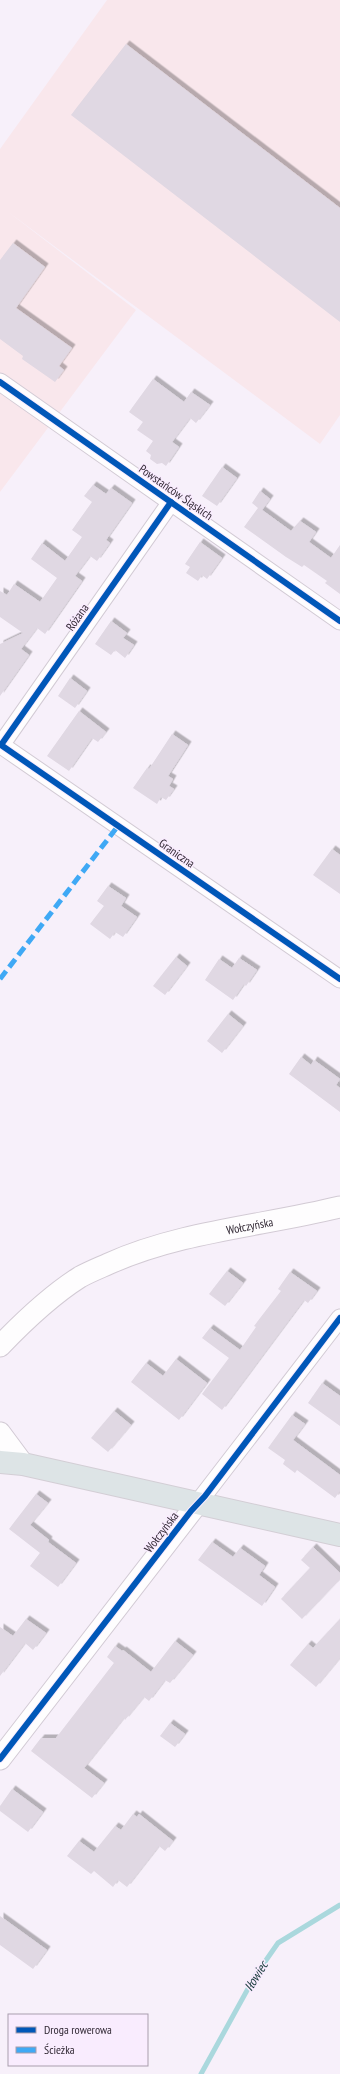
<svg xmlns="http://www.w3.org/2000/svg" width="340" height="2074" viewBox="0 0 340 2074" font-family="'PT Sans Narrow',sans-serif">
  <style>
    .industrial { fill: #f9e7ec }
    .lines { fill: none; stroke-linecap: round; stroke-linejoin: round }
    .stream { stroke: #aad8dd; stroke-width: 5 }
    .building { fill: #e0d8e3; filter: url(#shadow) }
    .minor-casing { stroke: #d2cad4; stroke-width: 19 }
    .tertiary-casing { stroke: #d2cad4; stroke-width: 23 }
    .primary-casing { stroke: #d3ced5; stroke-width: 24 }
    .minor { stroke: #fefdfe; stroke-width: 17 }
    .tertiary { stroke: #fefdfe; stroke-width: 21 }
    .primary { stroke: #dde4e6; stroke-width: 22 }
    .quiet { stroke: #3fa9f5; stroke-width: 5; stroke-dasharray: 10 5; stroke-linecap: butt }
    .cycleway-casing { stroke: #f9ecfe; stroke-width: 8 }
    .cycleway { stroke: #0057b8; stroke-width: 6 }
    .labels { text-anchor: middle; dominant-baseline: central; stroke-width: 3; stroke-linejoin: round; paint-order: stroke }
    .street-label { font-size: 12px; fill: #312834; stroke: #f9ecfe }
    .water-label { font-size: 13px; font-style: italic; fill: #183b3b; stroke: #f9ecfe }
  </style>
  <defs>
    <filter id="shadow"><feDropShadow dx="3.5" dy="-3.5" stdDeviation="0" flood-color="#0004"/></filter>
  </defs>
  <rect width="100%" height="100%" fill="#f7f0fa"/>
  <path class="industrial" d="M 107,0 L 340,0 L 340,415 L 320,444 L 7,211 L 136,310 L 0,492 L 0,149 Z"/>
  <g class="lines">
    <path class="stream" d="M 201,2074 L 255,1976 L 278,1943 L 340,1905"/>
  </g>
  <g class="building">
    <path d="M 126,44 L 340,208 L 340,322 L 71,115 Z"/>
    <path d="M 13,243 L 45,267 L 16,308 L 72,348 L 59,366 L 64,370 L 55,382 L 22,359 L 23,356 L 0,339 L 0,260 Z"/>
    <path d="M 153,379 L 184,402 L 191,392 L 210,405 L 196,423 L 190,418 L 172,442 L 179,447 L 166,466 L 162,463 L 157,464 L 150,459 L 151,455 L 146,451 L 153,441 L 137,430 L 143,422 L 129,412 Z"/>
    <path d="M 222,467 L 237,478 L 217,506 L 202,496 Z"/>
    <path d="M 93,485 L 106,494 L 111,488 L 132,503 L 106,540 L 110,543 L 97,561 L 90,556 L 75,576 L 82,581 L 45,634 L 37,628 L 21,649 L 29,655 L 0,696 L 0,644 L 23,633 L 0,617 L 0,591 L 7,595 L 14,584 L 40,602 L 57,578 L 31,559 L 42,543 L 65,561 L 82,537 L 72,530 L 92,502 L 84,496 Z"/>
    <path d="M 260,491 L 270,499 L 262,510 L 291,531 L 300,521 L 316,532 L 309,542 L 331,558 L 340,545 L 340,594 L 325,583 L 327,581 L 304,565 L 302,567 L 286,557 L 244,527 L 258,508 L 252,503 Z"/>
    <path d="M 200,542 L 222,558 L 207,579 L 202,575 L 198,581 L 186,573 L 190,567 L 185,564 Z"/>
    <path d="M 111,621 L 127,633 L 123,638 L 134,645 L 125,658 L 115,650 L 111,655 L 95,644 Z"/>
    <path d="M 70,678 L 87,691 L 75,708 L 58,696 Z"/>
    <path d="M 79,711 L 106,732 L 98,742 L 92,738 L 69,771 L 47,756 Z"/>
    <path d="M 172,734 L 188,745 L 168,776 L 173,779 L 169,786 L 174,789 L 166,800 L 161,797 L 157,804 L 133,788 L 147,768 L 149,769 Z"/>
    <path d="M 332,849 L 340,855 L 340,894 L 313,875 Z"/>
    <path d="M 108,886 L 126,898 L 121,906 L 137,917 L 123,937 L 115,932 L 110,939 L 90,924 L 104,906 L 97,901 Z"/>
    <path d="M 176,957 L 187,966 L 165,995 L 153,986 Z"/>
    <path d="M 239,958 L 257,970 L 246,986 L 244,984 L 233,1000 L 205,980 L 219,959 L 232,968 Z"/>
    <path d="M 228,1014 L 243,1026 L 222,1053 L 207,1041 Z"/>
    <path d="M 301,1057 L 311,1065 L 314,1060 L 340,1079 L 336,1085 L 340,1088 L 340,1112 L 289,1074 Z"/>
    <path d="M 227,1271 L 243,1283 L 225,1306 L 209,1294 Z"/>
    <path d="M 290,1272 L 317,1291 L 308,1303 L 304,1300 L 222,1410 L 202,1394 L 229,1358 L 202,1338 L 210,1328 L 240,1350 L 256,1327 L 254,1326 L 281,1291 L 278,1289 Z"/>
    <path d="M 176,1359 L 207,1383 L 179,1420 L 131,1382 L 146,1363 L 163,1376 Z"/>
    <path d="M 322,1383 L 340,1396 L 340,1426 L 308,1403 Z"/>
    <path d="M 114,1411 L 131,1425 L 108,1452 L 91,1438 Z"/>
    <path d="M 292,1415 L 305,1424 L 293,1440 L 340,1475 L 340,1491 L 335,1498 L 297,1470 L 295,1473 L 283,1464 L 285,1460 L 268,1448 Z"/>
    <path d="M 36,1494 L 48,1503 L 30,1525 L 49,1540 L 48,1542 L 76,1563 L 58,1587 L 30,1566 L 40,1553 L 9,1529 Z"/>
    <path d="M 212,1542 L 233,1557 L 240,1548 L 265,1566 L 259,1575 L 275,1587 L 262,1606 L 198,1560 Z"/>
    <path d="M 313,1547 L 340,1573 L 340,1579 L 302,1619 L 281,1599 L 310,1568 L 301,1560 Z"/>
    <path d="M 26,1619 L 46,1633 L 33,1650 L 25,1643 L 0,1676 L 0,1627 L 13,1636 Z"/>
    <path d="M 340,1619 L 340,1658 L 316,1687 L 290,1665 L 308,1644 L 313,1648 Z"/>
    <path d="M 175,1641 L 193,1655 L 170,1683 L 165,1680 L 149,1701 L 144,1697 L 125,1720 L 124,1718 L 84,1768 L 104,1783 L 92,1798 L 31,1751 L 41,1738 L 56,1738 L 114,1663 L 107,1657 L 115,1646 L 122,1651 L 123,1650 L 151,1672 Z"/>
    <path d="M 170,1723 L 185,1734 L 175,1747 L 160,1736 Z"/>
    <path d="M 12,1789 L 43,1812 L 28,1832 L 0,1811 L 0,1806 Z"/>
    <path d="M 133,1814 L 137,1817 L 139,1814 L 173,1841 L 165,1851 L 159,1846 L 127,1887 L 118,1880 L 113,1887 L 94,1871 L 91,1874 L 67,1856 L 79,1841 L 94,1852 L 115,1826 L 121,1830 Z"/>
    <path d="M 0,1916 L 47,1950 L 33,1969 L 0,1945 Z"/>
  </g>
  <g class="lines">
    <defs>
      <g id="minor">
        <path d="M 0,382 L 340,621"/>
        <path d="M 171,502 L 1,745 L 340,979"/>
        <path d="M 197,1504 L 340,1318"/>
      </g>
      <g id="tertiary">
        <path id="s1" d="M 0,1346 C 24,1321 50,1296 80,1277 C 89,1272 99,1268 108,1264 C 181,1231 263,1226 340,1207"/>
        <path d="M 0,1433 L 23,1464"/>
        <path d="M 0,1759 L 197,1504"/>
      </g>
      <path id="primary" d="M 0,1462 L 23,1464 L 340,1535"/>
    </defs>
    <use href="#minor" class="minor-casing"/>
    <use href="#tertiary" class="tertiary-casing"/>
    <use href="#primary" class="primary-casing"/>
    <use href="#minor" class="minor"/>
    <use href="#tertiary" class="tertiary"/>
    <use href="#primary" class="primary"/>
    <path class="quiet" d="M 0,979 L 118,826"/>
    <defs>
      <g id="cycleway">
        <path d="M 0,382 L 340,621"/>
        <path d="M 171,502 L 1,745 L 340,979"/>
        <path d="M 0,1759 L 191,1511 L 205,1496 L 340,1318"/>
      </g>
    </defs>
    <use href="#cycleway" class="cycleway-casing"/>
    <use href="#cycleway" class="cycleway"/>
  </g>
  <g class="labels">
    <g class="street-label">
      <text transform="translate(176 492) rotate(35)">Powstańców Śląskich</text>
      <text transform="translate(77 617) rotate(-55)">Różana</text>
      <text transform="translate(177 853) rotate(35)">Graniczna</text>
      <text stroke="none"><textPath href="#s1" startOffset="284">Wołczyńska</textPath></text>
      <text transform="translate(161 1532) rotate(-53)">Wołczyńska</text>
    </g>
    <g class="water-label">
      <text transform="translate(256 1976) rotate(-58)">Iłowiec</text>
    </g>
  </g>
  <rect x="8" y="2014" width="140" height="52" fill="#f9ecfe" stroke="#a99ead"/>
  <rect x="16" y="2027" width="20" height="6" fill="#0057b8" stroke="#a99ead"/>
  <text x="44" y="2034" font-size="12" fill="#312834">Droga rowerowa</text>
  <rect x="16" y="2047" width="20" height="6" fill="#3fa9f5" stroke="#a99ead"/>
  <text x="44" y="2054" font-size="12" fill="#312834">Ścieżka</text>
</svg>
